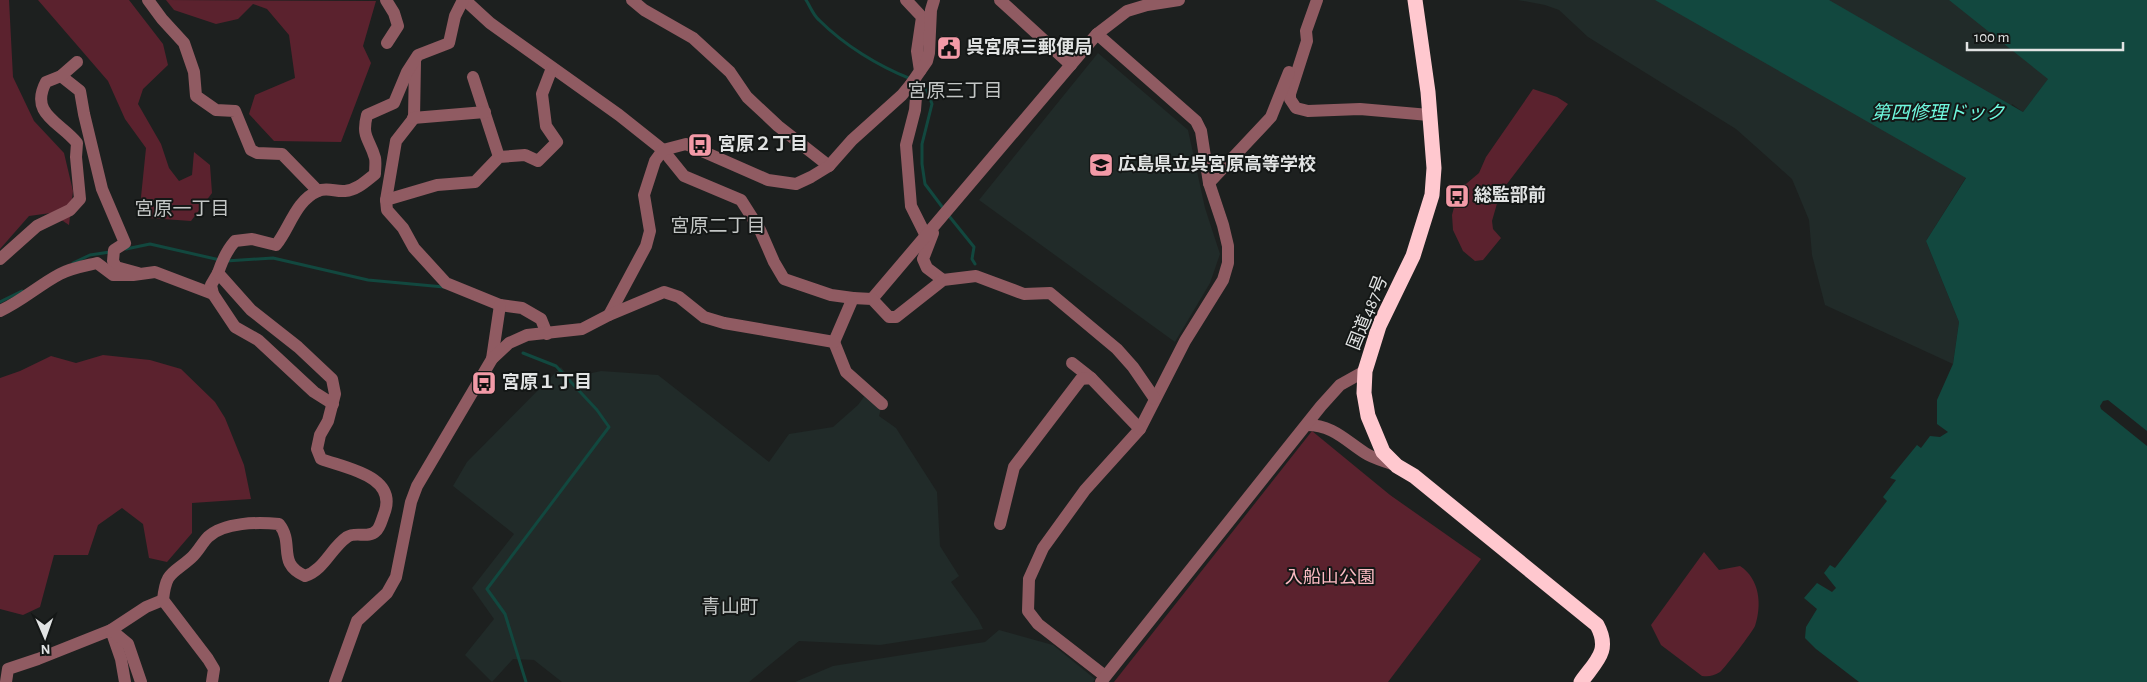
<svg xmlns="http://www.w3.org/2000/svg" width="2147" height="682" viewBox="0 0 2147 682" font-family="'Alegreya Sans','Noto Sans JP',sans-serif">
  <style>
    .built { fill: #212b29 }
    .green { fill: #5b222e }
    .water { fill: #12483f }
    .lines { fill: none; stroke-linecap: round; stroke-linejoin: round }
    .stream { stroke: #12483f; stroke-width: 3 }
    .minor { stroke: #905b62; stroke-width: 12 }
    .highway { stroke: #ffc8cf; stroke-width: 15 }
    .labels { text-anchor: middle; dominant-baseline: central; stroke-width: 4; stroke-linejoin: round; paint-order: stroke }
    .poi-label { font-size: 18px; font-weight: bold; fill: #e1e3e3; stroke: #141716; text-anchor: start }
    .street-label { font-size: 18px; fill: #e1e3e3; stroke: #141716 }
    .park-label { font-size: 18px; fill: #fcbbc3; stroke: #141716 }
    .neighbourhood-label { font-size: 19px; fill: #c3c6c5; stroke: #141716 }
    .water-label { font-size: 19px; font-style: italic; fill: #6ff9df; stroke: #141716 }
  </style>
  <rect width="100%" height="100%" fill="#1d201f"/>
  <g class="built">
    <path d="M 1518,0 L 2109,0 L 2023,112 L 2012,104 L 1926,241 L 1959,322 L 1953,364 L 1825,305 L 1812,255 L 1809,220 L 1792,179 L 1736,129 L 1588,37 L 1559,10 L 1545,5 Z"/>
    <path d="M 1098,53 L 1188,130 L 1205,208 L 1220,254 L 1210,283 L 1175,342 L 979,200 Z"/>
    <path d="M 561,367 L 570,378 L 601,371 L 658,375 L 769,462 L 789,434 L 833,427 L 858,405 L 866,394 L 884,396 L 879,416 L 896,428 L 937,492 L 940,546 L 959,576 L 951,582 L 978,619 L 983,629 L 880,645 L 799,641 L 749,682 L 562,682 L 534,660 L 513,659 L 492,682 L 465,655 L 494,619 L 472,588 L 514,534 L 453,486 L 467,462 Z"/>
    <path d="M 999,630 L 1053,645 L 1095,679 L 1093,682 L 795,682 L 833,666 L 985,642 Z"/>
  </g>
  <g class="green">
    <path d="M 0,0 L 9,0 L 13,77 L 34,121 L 64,153 L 73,191 L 69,225 L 51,213 L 29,216 L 0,249 Z"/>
    <path d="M 38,0 L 129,0 L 163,44 L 168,65 L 143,89 L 138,104 L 161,144 L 169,168 L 179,181 L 192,175 L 194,152 L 210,165 L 212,193 L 191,221 L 149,218 L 141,197 L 146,148 L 125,119 L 108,81 Z"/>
    <path d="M 166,0 L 376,1 L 363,46 L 371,63 L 341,142 L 274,141 L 249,114 L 255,95 L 295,78 L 289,35 L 267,9 L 253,4 L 238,19 L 216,24 L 174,10 Z"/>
    <path d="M 1533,89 L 1557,97 L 1568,104 L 1500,193 L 1492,221 L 1493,229 L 1501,238 L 1483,260 L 1475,261 L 1463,251 L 1453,230 L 1452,215 L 1457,196 L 1460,189 L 1479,173 L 1486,157 Z"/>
    <path d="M 103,355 L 150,360 L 181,369 L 215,402 L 225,418 L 244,465 L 251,499 L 192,503 L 192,533 L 167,562 L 149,558 L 143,524 L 122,508 L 98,525 L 88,555 L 54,555 L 40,607 L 23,615 L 0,609 L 0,378 L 20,371 L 51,356 L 76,363 Z"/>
    <path d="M 1312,431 L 1390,495 L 1481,559 L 1388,682 L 1114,682 Z"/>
    <path d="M 1704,552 L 1719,570 L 1740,566 C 1760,579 1762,605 1755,626 C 1753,631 1725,668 1720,672 C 1713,676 1709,677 1702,676 L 1661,645 L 1651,625 Z"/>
  </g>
  <path class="water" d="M 1655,0 L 1829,0 L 2023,112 L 2048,79 L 1949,0 L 2147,0 L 2147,431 L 2108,400 L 2103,401 L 2100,406 L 2101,409 L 2147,446 L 2147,682 L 1859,682 L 1816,649 L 1805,638 L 1806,627 L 1817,609 L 1804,598 L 1817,583 L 1832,592 L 1836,588 L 1824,573 L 1830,565 L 1835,568 L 1887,501 L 1883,497 L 1896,480 L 1890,478 L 1917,445 L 1921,448 L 1930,436 L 1940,437 L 1948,432 L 1937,424 L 1937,400 L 1953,364 L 1959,322 L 1926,241 L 1966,178 Z"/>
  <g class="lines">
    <g class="stream">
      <path d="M 806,0 C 810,6 813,15 819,20 C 844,45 878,66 911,79"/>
      <path d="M 917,81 L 925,85 L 932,104 L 922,144 L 922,164 L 925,184 L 943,208"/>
      <path d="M 949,216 L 974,247 L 972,259 L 975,264"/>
      <path d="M 126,249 L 150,244 L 220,260"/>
      <path d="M 226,261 L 273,258 L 368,280 L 444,287"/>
      <path d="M 73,263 L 90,255 L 110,252"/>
      <path d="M 0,302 L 22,291"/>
      <path d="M 523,353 L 556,366 L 597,410 L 609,427 L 487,589 L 505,614 L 526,682"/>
    </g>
    <g class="minor">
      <path d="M 148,0 L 162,19 L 184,43 L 194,72 L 196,96 L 216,110 L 235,111 L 251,150 L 257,153 L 282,154 L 318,191"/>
      <path d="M 386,0 L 394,13 L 398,26 L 387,43"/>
      <path d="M 465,0 L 490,23 L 619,115 L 663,150 L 684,176 L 741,200 L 760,230 L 774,262 L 784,279 L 831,295 L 853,298"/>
      <path d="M 632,0 L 644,10 L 693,38 L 730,72 L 747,97 L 778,126 L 829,166"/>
      <path d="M 906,0 L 922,17 L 917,51 L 920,71"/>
      <path d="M 1000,0 L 1071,65"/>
      <path d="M 1317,0 L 1306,31 L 1307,41 L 1290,94 L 1290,99 L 1296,108 L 1308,111 L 1360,109 L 1429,115"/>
      <path d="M 1097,34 L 1196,121 L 1201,131 L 1209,183 L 1223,225 L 1228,246 L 1228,263 L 1223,280 L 1185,341 L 1140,429 L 1085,490 L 1043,548 L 1029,579 L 1028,611 L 1038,624 L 1105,676"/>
      <path d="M 415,62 L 414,118 L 396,141 L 386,200 L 387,210 L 403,228 L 414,248 L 446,283 L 500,305 L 522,308 L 541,319 L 547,334"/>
      <path d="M 61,76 L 80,91 L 84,114 L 102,189 L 125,243 L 114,250 L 113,261 L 116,267 L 138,273"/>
      <path d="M 473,77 L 499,157"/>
      <path d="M 911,84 L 916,97 L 915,110 L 906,145 L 911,206 L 926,236"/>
      <path d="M 413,118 L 485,112"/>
      <path d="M 1209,183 L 1271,117 L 1289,72"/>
      <path d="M 386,200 L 437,185 L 475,182 L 499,157 L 525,155 L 538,161 L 557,142 L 546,126 L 542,94 L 552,68"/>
      <path d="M 933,233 L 923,259 L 927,268 L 943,280"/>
      <path d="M 0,259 L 37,226 L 70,210 L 80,199 L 76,157 L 77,143 C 60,122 29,114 46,82 L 61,76 L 77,62"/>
      <path d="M 218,273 L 211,285 L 213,294 L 235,327 L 258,340 L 314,392 L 333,404"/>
      <path d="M 872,299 L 1097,34 L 1127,11 L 1147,5 L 1179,0"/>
      <path d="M 0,311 C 22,301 39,285 60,274 C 71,268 84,266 97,263 L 113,275 L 133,275 L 155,272 L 213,294"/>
      <path d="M 609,315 L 646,246 L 650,231 L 644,195 L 655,161 L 663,150 L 686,144 L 768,180 L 796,184 L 811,177 L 829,166 L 852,140 L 902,95 L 911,84 L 927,61 L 929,53 L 931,10 L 934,0"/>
      <path d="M 834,342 L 846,372 L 882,404"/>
      <path d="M 492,359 L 500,305"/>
      <path d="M 1072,363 L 1091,378"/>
      <path d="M 1307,425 C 1332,425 1345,440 1365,453 C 1374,459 1385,461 1395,465"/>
      <path d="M 1000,524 L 1014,467 L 1081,379 L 1091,378 L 1140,429"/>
      <path d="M 6,682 L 8,669 L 38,659 L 111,630 L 121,659 L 125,682"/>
      <path d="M 141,682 L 128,644 L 111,630 L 146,607 L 163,600"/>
      <path d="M 212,682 L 214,669 L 208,659 L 163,600 C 166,571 172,575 191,558 C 198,552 202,543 208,537 C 224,522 258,522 279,524 C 295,544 276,563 305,576 C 324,570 331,548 347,537 C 356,531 368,539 376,531 C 380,528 382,519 384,514 C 399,476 345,468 321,459 L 317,449 L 320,435 L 328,421 L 335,394 L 332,379 L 298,347 L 251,310 L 218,273 C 222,261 226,251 235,241 L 252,239 L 276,245 C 290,228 295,201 318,191 C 327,187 336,192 345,191 C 357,190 366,181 375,174 C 375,169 376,162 375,158 C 370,139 361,138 367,115 L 394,103 L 407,72 L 418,55 L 449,43 L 455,16 L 463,0"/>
      <path d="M 335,682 L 357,621 L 387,593 L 396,577 L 411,502 L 417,486 L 492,359 L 509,343 L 527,335 L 582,329 L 609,315 L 664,292 L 679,297 L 704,317 L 724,323 L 834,342 L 853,298 L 872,299 L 889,317 L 896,317 L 943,280 L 976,276 L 1024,294 L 1050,293 L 1117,349 L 1133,367 L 1155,399"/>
      <path d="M 1101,682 L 1321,406 L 1340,385 L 1365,371"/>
    </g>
    <path class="highway" d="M 1415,0 L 1428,92 L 1434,168 L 1432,195 L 1413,256 L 1379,326 L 1365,371 L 1364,393 L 1368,416 L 1383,452 L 1397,466 L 1414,476 L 1597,625 C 1611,651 1596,661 1581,682"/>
  </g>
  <defs>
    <symbol id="civic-square" viewBox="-11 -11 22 22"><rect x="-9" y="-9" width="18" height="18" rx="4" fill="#f39aa7" stroke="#141716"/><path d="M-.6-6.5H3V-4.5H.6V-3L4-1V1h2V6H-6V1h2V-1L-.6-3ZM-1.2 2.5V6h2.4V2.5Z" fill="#111"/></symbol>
    <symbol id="bus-square" viewBox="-11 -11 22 22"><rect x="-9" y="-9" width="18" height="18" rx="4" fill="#f39aa7" stroke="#141716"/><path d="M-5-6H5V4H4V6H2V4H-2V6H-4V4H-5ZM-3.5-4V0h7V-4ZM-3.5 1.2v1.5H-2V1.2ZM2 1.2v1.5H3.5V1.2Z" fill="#111"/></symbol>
    <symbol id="school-square" viewBox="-11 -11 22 22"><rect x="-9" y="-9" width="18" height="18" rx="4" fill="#f39aa7" stroke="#141716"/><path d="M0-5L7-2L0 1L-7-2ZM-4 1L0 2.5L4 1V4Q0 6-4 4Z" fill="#111"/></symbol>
  </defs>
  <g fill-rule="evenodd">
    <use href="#civic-square" x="935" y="34" width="28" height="28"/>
    <use href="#bus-square" x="686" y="131" width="28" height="28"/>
    <use href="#school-square" x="1087" y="151" width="28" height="28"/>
    <use href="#bus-square" x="1443" y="182" width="28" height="28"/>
    <use href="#bus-square" x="470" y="369" width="28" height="28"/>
  </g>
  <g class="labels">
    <g class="poi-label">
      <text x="966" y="48">呉宮原三郵便局</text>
      <text x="718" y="145">宮原２丁目</text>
      <text x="1118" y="165">広島県立呉宮原高等学校</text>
      <text x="1474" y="196">総監部前</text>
      <text x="502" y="383">宮原１丁目</text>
    </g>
    <g class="street-label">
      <text transform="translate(1368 313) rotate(-68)">国道487号</text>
    </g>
    <g class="park-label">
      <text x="1330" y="578">入船山公園</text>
    </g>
    <g class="neighbourhood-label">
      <text x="955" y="91">宮原三丁目</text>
      <text x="182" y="209">宮原一丁目</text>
      <text x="718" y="226">宮原二丁目</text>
      <text x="730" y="607">青山町</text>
    </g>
    <g class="water-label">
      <text x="1938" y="113">第四修理ドック</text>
    </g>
  </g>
  <g transform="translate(45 637) rotate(178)" stroke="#141716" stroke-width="4" paint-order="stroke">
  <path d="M0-4L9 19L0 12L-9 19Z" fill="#e1e3e3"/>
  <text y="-8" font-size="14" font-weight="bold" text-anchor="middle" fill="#e1e3e3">N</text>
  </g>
  <path d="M1967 42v8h156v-8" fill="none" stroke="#e1e3e3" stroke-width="2.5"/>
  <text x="1974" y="42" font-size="15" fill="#e1e3e3" stroke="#141716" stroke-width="4" paint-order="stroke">100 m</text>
</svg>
